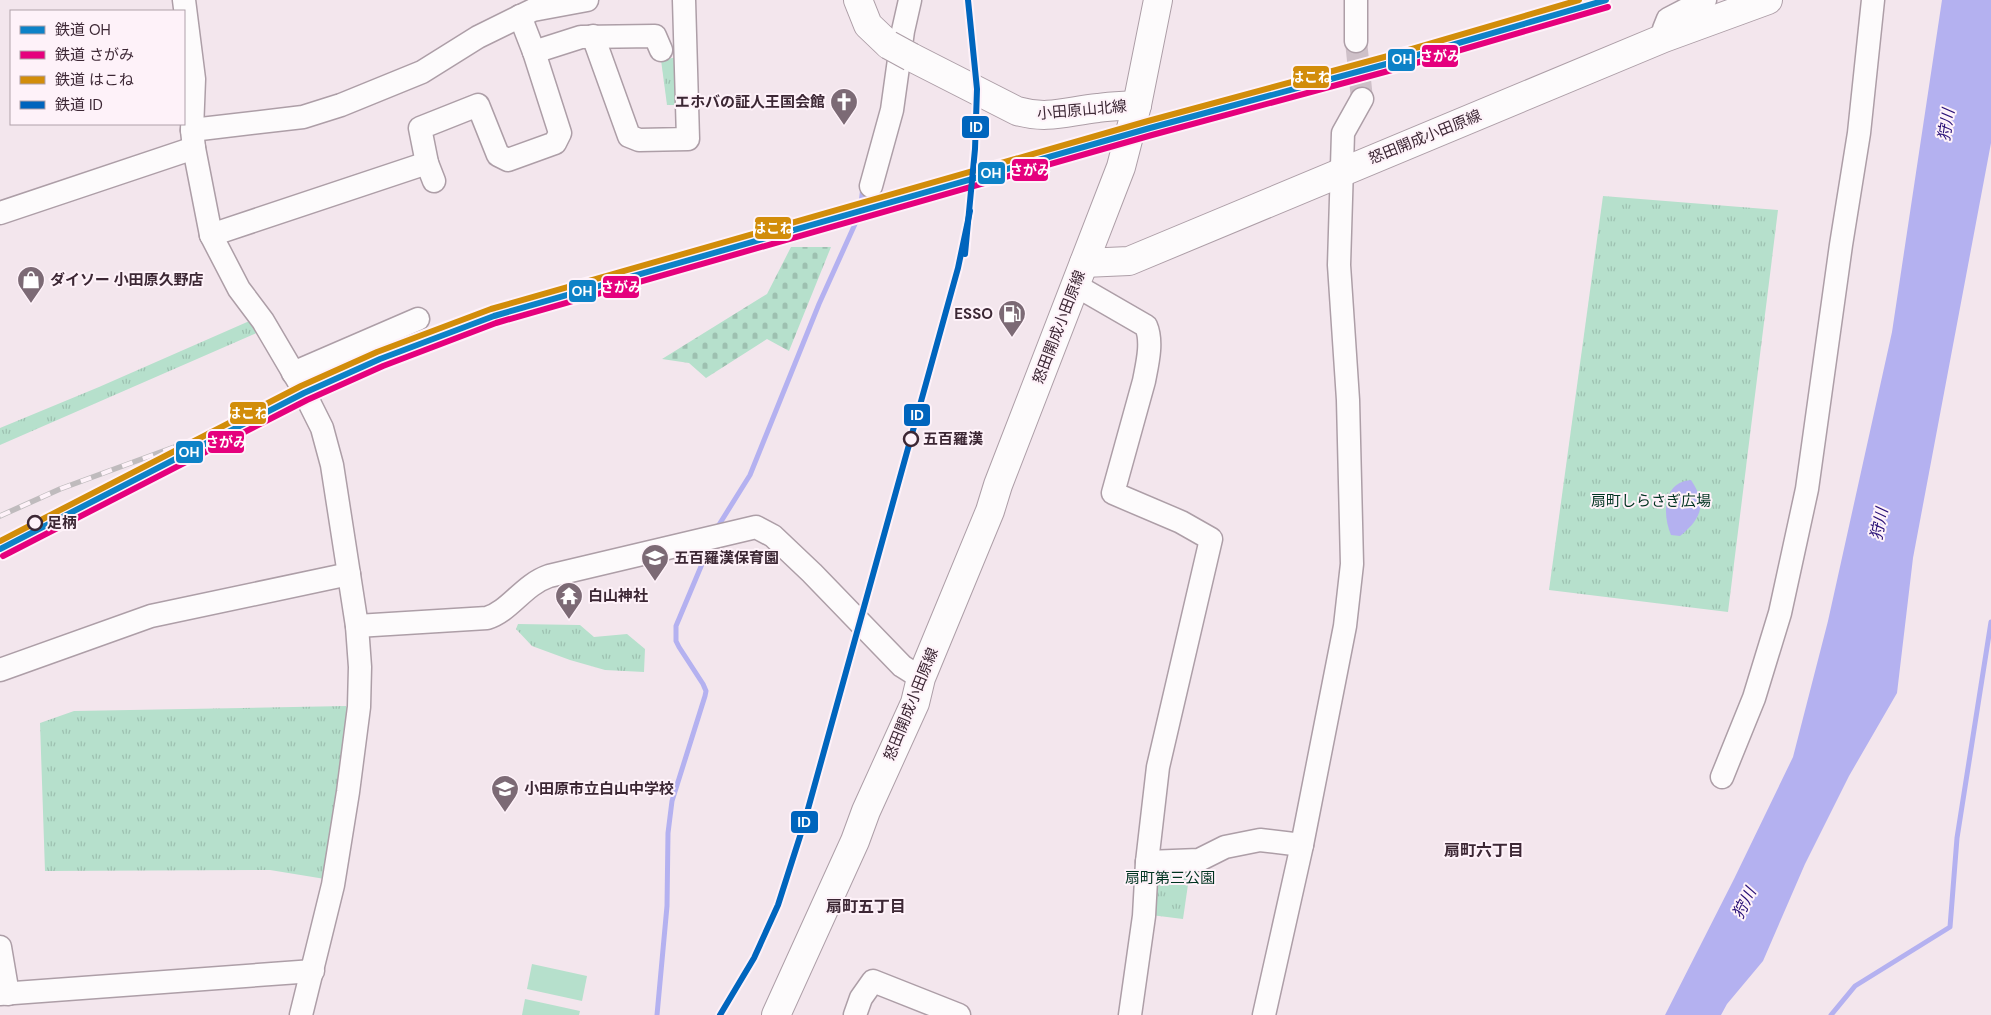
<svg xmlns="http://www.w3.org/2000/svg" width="1991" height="1015" viewBox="0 0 1991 1015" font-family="'DM Sans','Noto Sans JP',sans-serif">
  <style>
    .grass { fill: url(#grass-tufts) }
    .cemetery { fill: url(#cemetery-stones) }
    .pitch { fill: #b6e0cc }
    .water { fill: #b4b1f0 }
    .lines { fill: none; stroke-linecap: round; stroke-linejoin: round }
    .stream { stroke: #b4b1f0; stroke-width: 5 }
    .minor-tunnel { stroke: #cec0c8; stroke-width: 22; stroke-dasharray: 22 11; stroke-linecap: butt }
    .minor-casing { stroke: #ad9ea7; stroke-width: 25 }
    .major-casing { stroke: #ad9ea7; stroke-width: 30 }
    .minor { stroke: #fdfbfc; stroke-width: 22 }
    .major { stroke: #fdfbfc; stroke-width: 28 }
    .rail-casing { stroke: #bfbbbd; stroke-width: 5.5 }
    .rail { stroke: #fef2f9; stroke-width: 4; stroke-dasharray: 11; stroke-linecap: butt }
    .major-bridge-casing { stroke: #ad9ea7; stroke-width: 30; stroke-linecap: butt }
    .major-bridge { stroke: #fdfbfc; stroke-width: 28 }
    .rail-1-casing { stroke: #fef2f9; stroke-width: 10 }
    .rail-2-casing { stroke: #fef2f9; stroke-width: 10 }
    .rail-3-casing { stroke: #fef2f9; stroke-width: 10 }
    .rail-4-casing { stroke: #fef2f9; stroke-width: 10 }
    .rail-1 { stroke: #0d82c7; stroke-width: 6 }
    .rail-2 { stroke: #e5007d; stroke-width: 6 }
    .rail-3 { stroke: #d28d0a; stroke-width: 6 }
    .rail-4 { stroke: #0065bd; stroke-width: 6 }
    .stop-dot { fill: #fef2f9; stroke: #3c2734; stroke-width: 2.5 }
    .labels { text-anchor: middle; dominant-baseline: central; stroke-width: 4; stroke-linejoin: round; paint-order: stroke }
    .poi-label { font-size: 15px; font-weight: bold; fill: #3c2734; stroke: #fef2f9; text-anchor: start }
    .street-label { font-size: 15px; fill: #3c2734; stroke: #fef2f9 }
    .stop-label { font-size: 15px; font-weight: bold; fill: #3c2734; stroke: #fef2f9; text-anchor: start }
    .park-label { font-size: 15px; fill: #003320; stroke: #fef2f9 }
    .water-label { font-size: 16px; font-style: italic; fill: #280f76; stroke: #fef2f9 }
    .neighbourhood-label { font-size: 16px; font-weight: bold; fill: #3c2734; stroke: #fef2f9 }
    .line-badge { stroke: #fef2f9; stroke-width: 2 }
    .badge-label { font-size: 14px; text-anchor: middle; font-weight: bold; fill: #fff }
  </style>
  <defs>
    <pattern id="grass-tufts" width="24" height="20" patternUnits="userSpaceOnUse" patternTransform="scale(1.25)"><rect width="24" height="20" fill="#b6e0cc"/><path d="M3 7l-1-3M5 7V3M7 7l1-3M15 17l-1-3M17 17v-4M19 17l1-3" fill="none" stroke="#9dc0b0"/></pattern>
    <pattern id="cemetery-stones" width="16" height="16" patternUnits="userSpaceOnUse" patternTransform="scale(1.25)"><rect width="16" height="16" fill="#b6e0cc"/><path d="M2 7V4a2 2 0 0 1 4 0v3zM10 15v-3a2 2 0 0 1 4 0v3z" fill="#9dc0b0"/></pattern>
  </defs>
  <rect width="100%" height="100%" fill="#f3e6ed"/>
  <g class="grass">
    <path d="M 678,57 L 682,105 L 667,105 L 661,60 Z"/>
    <path d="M 1603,196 L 1778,210 L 1728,612 L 1549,590 Z"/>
    <path d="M 254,319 L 261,331 L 0,445 L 0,428 L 99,387 Z"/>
    <path d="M 518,624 L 580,625 L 594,637 L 627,634 L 645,649 L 644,672 L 605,670 L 570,660 L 532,646 L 516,629 Z"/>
    <path d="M 346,706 L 348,709 L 325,879 L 270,870 L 45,871 L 40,723 L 74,711 Z"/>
    <path d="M 1192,857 L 1183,919 L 1151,915 L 1152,863 Z"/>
  </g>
  <path class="cemetery" d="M 791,247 L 831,247 L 789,351 L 767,339 L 706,378 L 689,363 L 662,359 L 767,294 Z"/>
  <g class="pitch">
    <path d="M 532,964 L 587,976 L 582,1001 L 527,989 Z"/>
    <path d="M 525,999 L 580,1011 L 579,1015 L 522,1015 Z"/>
  </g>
  <g class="water">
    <path d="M 1942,0 L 1991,0 L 1991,143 L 1913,558 L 1897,693 L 1849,776 L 1805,864 L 1763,961 L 1727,1004 L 1721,1015 L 1665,1015 L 1734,879 L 1793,757 L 1828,621 L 1892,332 Z"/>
    <path d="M 1691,480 C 1707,504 1702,518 1680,536 L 1671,535 C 1662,514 1663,482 1691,480 Z"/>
  </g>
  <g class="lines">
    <g class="stream">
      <path d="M 717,528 L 750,475 L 819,304 L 860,213 L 863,186"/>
      <path d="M 657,1015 L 667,906 L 668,833 L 672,801 L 705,696 L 706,691 L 703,684 L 679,647 L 676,641 L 676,626 L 710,545"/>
      <path d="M 1831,1015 L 1855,986 L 1950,927 L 1957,838 L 1991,622"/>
    </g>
    <path class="minor-tunnel" d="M 1356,41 L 1362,99"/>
    <defs>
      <g id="minor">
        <path d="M 184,0 L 194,79 L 192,130 L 194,148 L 211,235 L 239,289 L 263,321 L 300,384 L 322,428 L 332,465 L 357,626 L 360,667 L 359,707 L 348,792 L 333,885 L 301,1015"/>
        <path d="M 1356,0 L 1356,41"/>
        <path d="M 520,16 L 534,52"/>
        <path d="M 593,36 L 629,136 L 639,140 L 688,139 L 684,0"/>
        <path d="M 1664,38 L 1664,29 L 1668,19 L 1705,0"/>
        <path d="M 192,130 L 303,117 L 341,105 L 422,72 L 478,37 L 533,10 L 587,0"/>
        <path d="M 434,181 L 427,163 L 420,128 L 478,105 L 498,155 L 508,160 L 555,143 L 560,133 L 534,52 L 581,37 L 655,36 L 661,50"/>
        <path d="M 871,186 L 892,110 L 903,31 L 910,0"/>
        <path d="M 0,213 L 194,148"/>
        <path d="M 211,235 L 427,163"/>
        <path d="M 1075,285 L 1146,326 C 1153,342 1147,365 1144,381 L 1113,493 L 1181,522 L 1211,539 L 1158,767 L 1147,862 L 1144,916 L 1130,1015"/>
        <path d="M 293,373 L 418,319"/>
        <path d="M 357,626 L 487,618 C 510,611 523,585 549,576 L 756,527 L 773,536 L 812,573 L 902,666 L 921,678"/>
        <path d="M 0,670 L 151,616 L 349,574"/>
        <path d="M 1722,777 L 1754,698 L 1780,613 L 1807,489 L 1841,245 L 1859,133 L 1873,0"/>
        <path d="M 1147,862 L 1199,860 L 1225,847 L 1260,840 L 1302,845"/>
        <path d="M 0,947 L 8,994"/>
        <path d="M 0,994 L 313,971"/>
        <path d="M 855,1015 L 861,998 L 873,981 L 959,1015"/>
        <path d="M 1264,1015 L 1302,845 L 1345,626 L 1352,564 L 1348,400 L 1339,265 L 1343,133 L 1362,99"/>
      </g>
      <g id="major">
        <path d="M 858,0 L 868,25 L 889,45"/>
        <path d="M 911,57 L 1017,111 C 1048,120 1068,111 1098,108 C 1111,106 1124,106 1137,105"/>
        <path d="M 1084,263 L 1129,261 L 1664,38 L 1768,0"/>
        <path d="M 776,1015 L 855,841 L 866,811 L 915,703 L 921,678 L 990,511 L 998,485 L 1121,167 L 1137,105 L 1158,0"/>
      </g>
    </defs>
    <use href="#minor" class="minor-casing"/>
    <use href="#major" class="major-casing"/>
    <use href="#minor" class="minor"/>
    <use href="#major" class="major"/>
    <defs>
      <path id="rail" d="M 0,516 L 60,489 L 188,442"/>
    </defs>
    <use href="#rail" class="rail-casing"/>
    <use href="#rail" class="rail"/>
    <defs>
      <path id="major-bridge" d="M 889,45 L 911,57"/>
    </defs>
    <use href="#major-bridge" class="major-bridge-casing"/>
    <use href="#major-bridge" class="major-bridge"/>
    <defs>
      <path id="rail-1" d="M 0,549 L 304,393 L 380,359 L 494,316 L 1150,128 L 1390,63 L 1606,0"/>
      <path id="rail-2" d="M 3,556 L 307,400 L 383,366 L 496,323 L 1152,135 L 1392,70 L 1608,7"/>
      <path id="rail-3" d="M 0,541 L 301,386 L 377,352 L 491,309 L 1148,121 L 1388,56 L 1579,0"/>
      <g id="rail-4">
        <path d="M 965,254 L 975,149 L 977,89 L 968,0"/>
        <path d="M 720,1015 L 754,958 L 778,905 L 803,827 L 958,268 L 970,211"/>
      </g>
    </defs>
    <use href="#rail-1" class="rail-1-casing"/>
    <use href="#rail-2" class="rail-2-casing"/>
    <use href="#rail-3" class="rail-3-casing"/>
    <use href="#rail-4" class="rail-4-casing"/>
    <use href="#rail-1" class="rail-1"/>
    <use href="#rail-2" class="rail-2"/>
    <use href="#rail-3" class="rail-3"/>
    <use href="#rail-4" class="rail-4"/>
  </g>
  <defs>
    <symbol id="church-pin" viewBox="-11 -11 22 30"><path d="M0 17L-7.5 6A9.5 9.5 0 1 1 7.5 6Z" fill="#7c6a75" stroke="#fef2f9"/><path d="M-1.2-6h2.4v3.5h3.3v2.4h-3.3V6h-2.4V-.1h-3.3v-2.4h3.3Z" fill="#fff"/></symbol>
    <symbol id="shop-pin" viewBox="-11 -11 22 30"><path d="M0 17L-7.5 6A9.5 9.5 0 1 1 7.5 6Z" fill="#7c6a75" stroke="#fef2f9"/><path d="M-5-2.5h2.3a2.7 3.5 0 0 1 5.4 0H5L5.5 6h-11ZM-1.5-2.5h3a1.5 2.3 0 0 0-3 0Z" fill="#fff"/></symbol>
    <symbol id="fuel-pin" viewBox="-11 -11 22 30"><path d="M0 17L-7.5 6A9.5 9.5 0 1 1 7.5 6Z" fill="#7c6a75" stroke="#fef2f9"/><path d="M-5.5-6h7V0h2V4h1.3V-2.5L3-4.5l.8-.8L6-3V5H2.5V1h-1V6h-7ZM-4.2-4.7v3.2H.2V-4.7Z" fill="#fff"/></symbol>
    <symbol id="school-pin" viewBox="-11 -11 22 30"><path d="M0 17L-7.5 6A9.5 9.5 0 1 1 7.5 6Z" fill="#7c6a75" stroke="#fef2f9"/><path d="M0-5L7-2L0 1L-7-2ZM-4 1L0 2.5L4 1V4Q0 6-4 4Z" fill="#fff"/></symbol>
    <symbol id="temple-pin" viewBox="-11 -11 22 30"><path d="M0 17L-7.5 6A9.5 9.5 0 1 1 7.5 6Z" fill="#7c6a75" stroke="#fef2f9"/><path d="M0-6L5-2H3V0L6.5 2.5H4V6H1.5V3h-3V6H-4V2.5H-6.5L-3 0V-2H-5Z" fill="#fff"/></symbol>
  </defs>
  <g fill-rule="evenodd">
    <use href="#church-pin" x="828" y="86" width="32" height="43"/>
    <use href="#shop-pin" x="15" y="264" width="32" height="43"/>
    <use href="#fuel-pin" x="996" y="298" width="32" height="43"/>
    <use href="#school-pin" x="639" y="542" width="32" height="43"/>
    <use href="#temple-pin" x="553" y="580" width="32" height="43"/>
    <use href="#school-pin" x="489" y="773" width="32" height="43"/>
  </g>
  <g class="stop-dot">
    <circle cx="911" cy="439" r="7"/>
    <circle cx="35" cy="523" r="7"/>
  </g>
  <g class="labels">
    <g class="poi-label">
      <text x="825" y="102" text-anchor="end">エホバの証人王国会館</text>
      <text x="50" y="280">ダイソー 小田原久野店</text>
      <text x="993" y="314" text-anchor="end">ESSO</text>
      <text x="674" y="558">五百羅漢保育園</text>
      <text x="588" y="596">白山神社</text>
      <text x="524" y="789">小田原市立白山中学校</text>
    </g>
    <g class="street-label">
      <text transform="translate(1082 110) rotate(-5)">小田原山北線</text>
      <text transform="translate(1425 137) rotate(-22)">怒田開成小田原線</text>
      <text transform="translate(1059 327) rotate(-69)">怒田開成小田原線</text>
      <text transform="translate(911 704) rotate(-68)">怒田開成小田原線</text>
    </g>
    <g class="stop-label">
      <text x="923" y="439">五百羅漢</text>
      <text x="47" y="523">足柄</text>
    </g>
    <g class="park-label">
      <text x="1651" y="501">扇町しらさぎ広場</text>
      <text x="1170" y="878">扇町第三公園</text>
    </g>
    <g class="water-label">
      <text transform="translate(1946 125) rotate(-81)">狩川</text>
      <text transform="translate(1879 524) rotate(-79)">狩川</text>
      <text transform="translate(1744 903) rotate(-63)">狩川</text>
    </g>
    <g class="neighbourhood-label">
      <text x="1484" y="850">扇町六丁目</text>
      <text x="866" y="906">扇町五丁目</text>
    </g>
  </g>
  <g class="line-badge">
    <rect x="1421" y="44" width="38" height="24" rx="5" fill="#e5007d"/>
    <rect x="1387" y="48" width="29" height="24" rx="5" fill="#0d82c7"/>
    <rect x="1292" y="65" width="38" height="24" rx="5" fill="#d28d0a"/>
    <rect x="961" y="115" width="29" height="24" rx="5" fill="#0065bd"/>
    <rect x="1011" y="158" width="38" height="24" rx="5" fill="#e5007d"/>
    <rect x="977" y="161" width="29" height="24" rx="5" fill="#0d82c7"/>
    <rect x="754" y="216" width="38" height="24" rx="5" fill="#d28d0a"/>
    <rect x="602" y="275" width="38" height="24" rx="5" fill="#e5007d"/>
    <rect x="568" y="279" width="29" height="24" rx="5" fill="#0d82c7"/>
    <rect x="229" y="401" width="38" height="24" rx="5" fill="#d28d0a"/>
    <rect x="903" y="403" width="28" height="24" rx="5" fill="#0065bd"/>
    <rect x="207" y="430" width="38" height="24" rx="5" fill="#e5007d"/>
    <rect x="175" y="440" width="29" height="24" rx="5" fill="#0d82c7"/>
    <rect x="790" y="810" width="29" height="24" rx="5" fill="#0065bd"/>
  </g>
  <g class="badge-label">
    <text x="1440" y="61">さがみ</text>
    <text x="1402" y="64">OH</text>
    <text x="1311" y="82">はこね</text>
    <text x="976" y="132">ID</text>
    <text x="1030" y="175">さがみ</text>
    <text x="991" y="178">OH</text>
    <text x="773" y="233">はこね</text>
    <text x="621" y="292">さがみ</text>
    <text x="582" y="296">OH</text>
    <text x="248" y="418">はこね</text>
    <text x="917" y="420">ID</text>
    <text x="226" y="447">さがみ</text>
    <text x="189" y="457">OH</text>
    <text x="804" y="827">ID</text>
  </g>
  <rect x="10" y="10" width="175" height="115" fill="#fef2f9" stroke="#b0a1aa"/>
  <rect x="20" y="26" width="25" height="8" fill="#0d82c7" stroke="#b0a1aa"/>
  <text x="55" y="35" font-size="15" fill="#3c2734">鉄道 OH</text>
  <rect x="20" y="51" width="25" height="8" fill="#e5007d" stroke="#b0a1aa"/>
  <text x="55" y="60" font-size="15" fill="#3c2734">鉄道 さがみ</text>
  <rect x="20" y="76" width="25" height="8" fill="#d28d0a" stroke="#b0a1aa"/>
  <text x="55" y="85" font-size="15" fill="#3c2734">鉄道 はこね</text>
  <rect x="20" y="101" width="25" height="8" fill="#0065bd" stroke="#b0a1aa"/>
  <text x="55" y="110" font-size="15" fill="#3c2734">鉄道 ID</text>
</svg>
